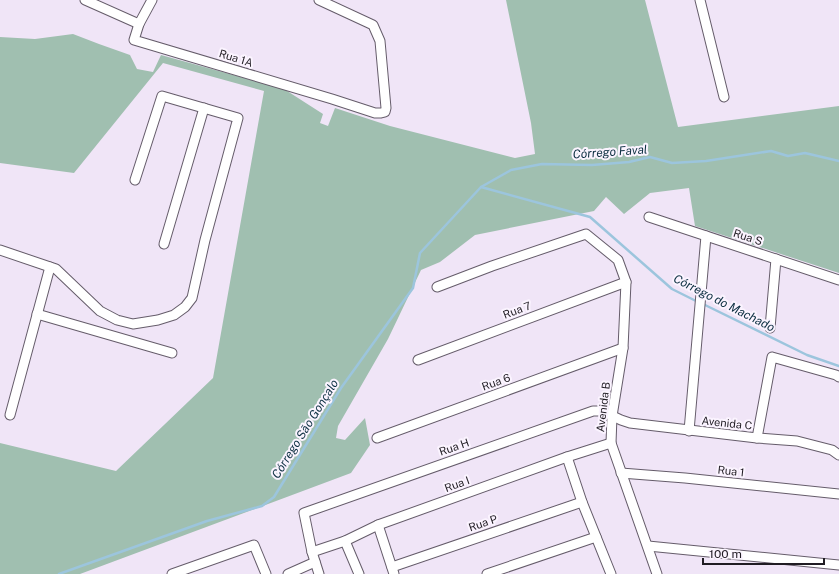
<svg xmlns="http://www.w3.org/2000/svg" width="839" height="574" viewBox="0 0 839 574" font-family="'Public Sans',sans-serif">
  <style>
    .green { fill: #a0bfb0 }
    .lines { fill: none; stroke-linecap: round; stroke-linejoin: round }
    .stream { stroke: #9cc5dd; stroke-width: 2.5 }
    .minor-casing { stroke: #655c6a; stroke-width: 11 }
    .minor { stroke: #fff; stroke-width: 9 }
    .labels { text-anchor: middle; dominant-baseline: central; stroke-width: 4; stroke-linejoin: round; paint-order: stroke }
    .street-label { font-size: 11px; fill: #201c23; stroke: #fbf4ff }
    .water-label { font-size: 12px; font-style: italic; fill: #0b2e40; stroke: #fbf4ff }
  </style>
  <rect width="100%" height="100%" fill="#f0e5f7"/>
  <path class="green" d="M 506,0 L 645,0 L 678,127 L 839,106 L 839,273 L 695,226 L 689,188 L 650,193 L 624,214 L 606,197 L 594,211 L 475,235 L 440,262 L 421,270 L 388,339 L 338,426 L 336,438 L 345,440 L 365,418 L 370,445 L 351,473 L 80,574 L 0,574 L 0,443 L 116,471 L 213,378 L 264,91 L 163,63 L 74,173 L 0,163 L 0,37 L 35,39 L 73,34 L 99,44 L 130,55 L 137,69 L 153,72 L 161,55 L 284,89 L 323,114 L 320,123 L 328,126 L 335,108 L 390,126 L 515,158 L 535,154 L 531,123 Z"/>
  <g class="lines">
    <g class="stream">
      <path d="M 481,187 L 590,217 L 672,289 L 698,302"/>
      <path d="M 703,304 L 807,355 L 839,366"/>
      <path d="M 59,574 L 207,521 L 262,506 L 274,497 L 341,388 L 413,288 L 420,253 L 481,187 L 511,170 L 542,164 L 592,165 L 629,162 L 650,157 L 672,163 L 706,161 L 771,151 L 788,156 L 805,153 L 839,161"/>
    </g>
    <defs>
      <g id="minor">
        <path d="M 85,0 L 139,24"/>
        <path d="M 152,0 L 139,24 L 134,40 L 332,99 L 375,113 L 381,113 L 385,112 L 386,108 L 380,41 L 373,25 L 319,0"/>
        <path d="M 700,0 L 724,97"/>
        <path d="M 649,217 L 839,280"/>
        <path d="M 164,244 L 204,108"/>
        <path d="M 0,250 L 56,269 L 100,311 L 117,320 L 133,324 L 158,320 L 174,315 L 185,307 L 192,298 L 205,240 L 238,118 L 162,96 L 135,180"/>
        <path d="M 437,287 L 492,266 L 586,234 L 618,260 L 626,282 L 623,348 L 612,416 L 611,443 L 657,574"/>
        <path d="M 37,314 L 172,353"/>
        <path d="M 770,328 L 776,259"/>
        <path d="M 418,360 L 626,282"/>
        <path d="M 10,415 L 50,267"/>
        <path d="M 689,431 L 706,236"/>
        <path d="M 377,438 L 623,348"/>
        <path d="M 757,438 L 772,357 L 836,375 L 839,377"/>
        <path d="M 567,457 L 582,502 L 611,574"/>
        <path d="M 621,473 L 685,478 L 839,494"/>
        <path d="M 378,525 L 394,574"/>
        <path d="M 345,541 L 359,574"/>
        <path d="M 648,546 L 839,565"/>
        <path d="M 312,552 L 345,541 L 378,525 L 567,457 L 611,443"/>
        <path d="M 392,567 L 582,502"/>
        <path d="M 172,574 L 254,545 L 266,574"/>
        <path d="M 288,574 L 315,562"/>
        <path d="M 319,574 L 312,552 L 304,513 L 593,411 L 602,411 L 621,420 L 630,423 L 757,438 L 797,441 L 832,450 L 839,455"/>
        <path d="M 487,574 L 596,537"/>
      </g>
    </defs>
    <use href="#minor" class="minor-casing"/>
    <use href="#minor" class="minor"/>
  </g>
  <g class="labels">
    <g class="street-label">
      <text transform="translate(236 58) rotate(17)">Rua 1A</text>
      <text transform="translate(748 237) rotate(18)">Rua S</text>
      <text transform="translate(517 310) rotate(-21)">Rua 7</text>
      <text transform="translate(496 382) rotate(-20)">Rua 6</text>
      <text transform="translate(603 407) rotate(-83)">Avenida B</text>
      <text transform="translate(727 423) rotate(6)">Avenida C</text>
      <text transform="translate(454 447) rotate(-19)">Rua H</text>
      <text transform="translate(731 471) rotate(6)">Rua 1</text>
      <text transform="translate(457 484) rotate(-20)">Rua I</text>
      <text transform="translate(483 523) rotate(-19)">Rua P</text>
    </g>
    <g class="water-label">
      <text transform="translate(610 152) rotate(-4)">Córrego Faval</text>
      <text transform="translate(724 303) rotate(27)">Córrego do Machado</text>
      <text transform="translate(305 429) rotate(-58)">Córrego São Gonçalo</text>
    </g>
  </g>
  <path d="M703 558v6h121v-6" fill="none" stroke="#201c23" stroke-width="2"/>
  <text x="709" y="558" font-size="12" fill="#201c23" stroke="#fbf4ff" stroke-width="3" paint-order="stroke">100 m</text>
</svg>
